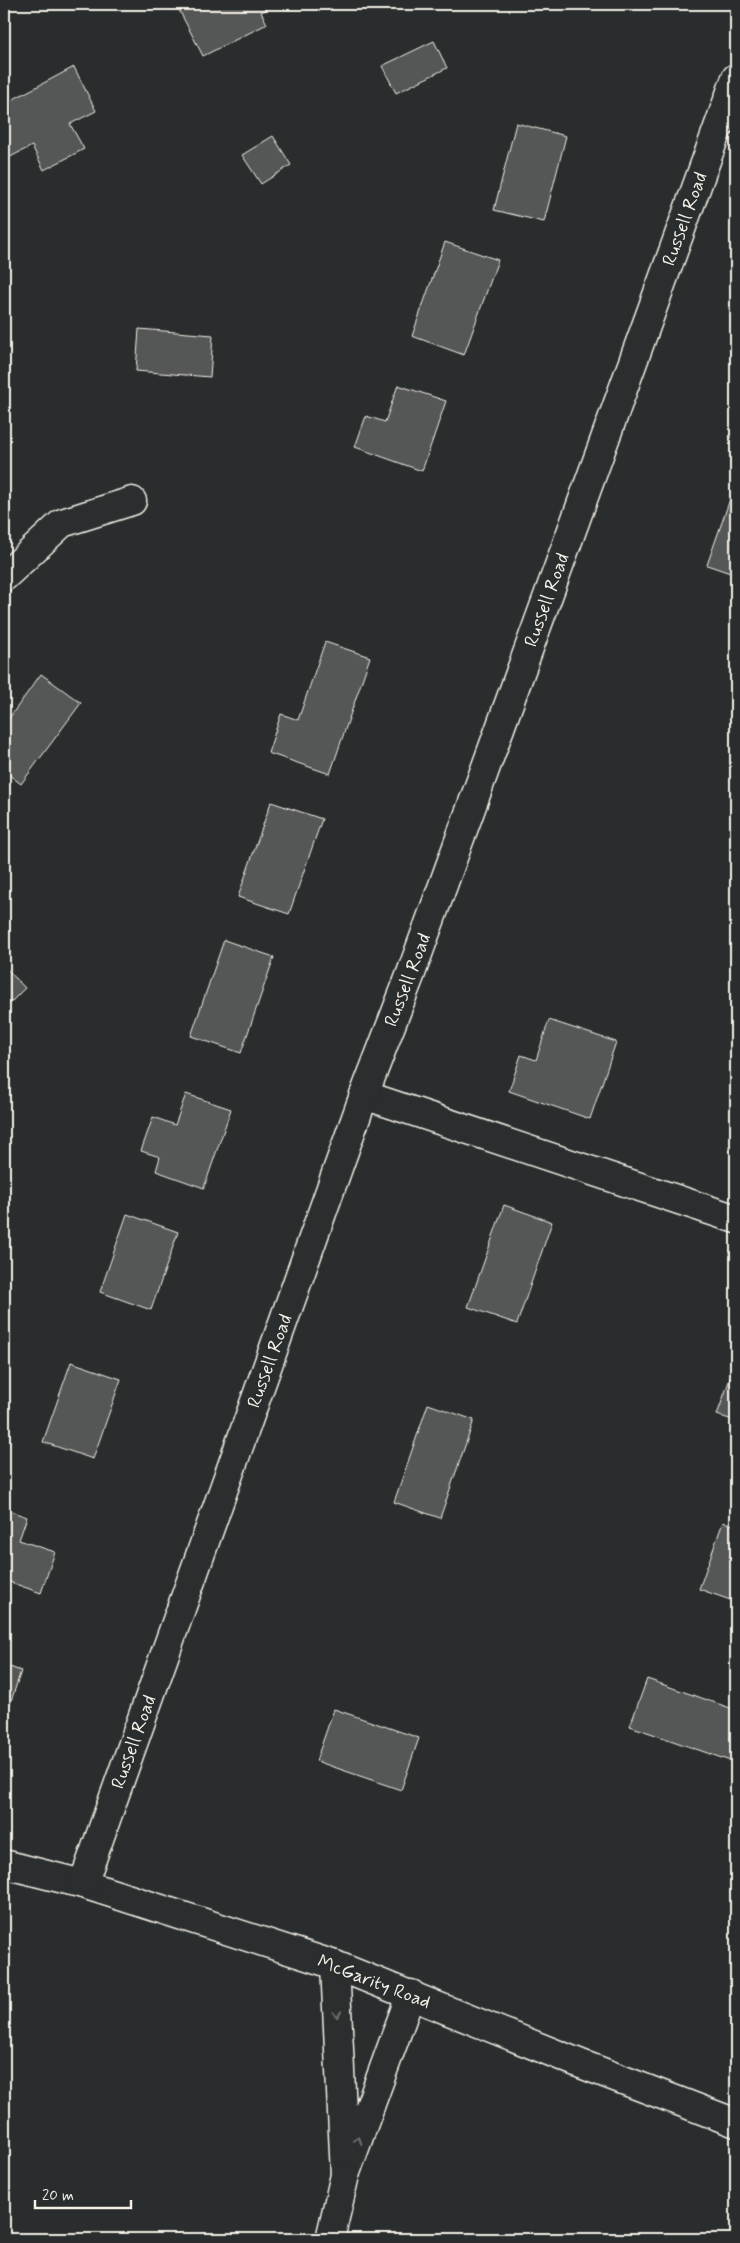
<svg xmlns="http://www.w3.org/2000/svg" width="740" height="2243" viewBox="0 0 740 2243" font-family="Mynerve,sans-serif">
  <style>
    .building { fill: #555756; stroke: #f4f1e8 }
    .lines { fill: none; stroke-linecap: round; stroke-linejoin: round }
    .minor-casing { stroke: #f4f1e8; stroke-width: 31 }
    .minor { stroke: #2a2d2e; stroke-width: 28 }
    .oneway { stroke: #71726f }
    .labels { text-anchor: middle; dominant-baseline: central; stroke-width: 4; stroke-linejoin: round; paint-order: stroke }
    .street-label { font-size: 19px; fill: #f4f1e8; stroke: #2a2d2e }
  </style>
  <rect width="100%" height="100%" fill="#2a2d2e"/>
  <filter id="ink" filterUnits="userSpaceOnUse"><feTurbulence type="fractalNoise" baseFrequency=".02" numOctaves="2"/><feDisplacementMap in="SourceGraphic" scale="10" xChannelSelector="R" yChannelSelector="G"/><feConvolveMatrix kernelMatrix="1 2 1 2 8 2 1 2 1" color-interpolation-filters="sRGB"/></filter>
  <g filter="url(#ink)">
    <g class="building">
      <path d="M 182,4 L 278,4 L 261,12 L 267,24 L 203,56 L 177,6 Z"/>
      <path d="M 434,41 L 447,68 L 396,93 L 382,66 Z"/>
      <path d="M 74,67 L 96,111 L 70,124 L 84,149 L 44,170 L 32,146 L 4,160 L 4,104 Z"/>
      <path d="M 516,123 L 566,136 L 544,222 L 494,210 Z"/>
      <path d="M 273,136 L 291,165 L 261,184 L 242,155 Z"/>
      <path d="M 445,242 L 498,260 L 464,355 L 412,336 Z"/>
      <path d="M 139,329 L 213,335 L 210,377 L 136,371 Z"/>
      <path d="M 398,385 L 446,401 L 422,471 L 355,447 L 366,416 L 385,422 Z"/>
      <path d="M 736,482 L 736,575 L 707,565 Z"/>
      <path d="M 325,642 L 370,657 L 330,774 L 268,753 L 281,714 L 298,720 Z"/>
      <path d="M 41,674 L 81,703 L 21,784 L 4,771 L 4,725 Z"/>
      <path d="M 271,802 L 322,819 L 289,914 L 238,897 Z"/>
      <path d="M 224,940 L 274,957 L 241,1053 L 191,1036 Z"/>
      <path d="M 4,966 L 25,988 L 4,1009 Z"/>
      <path d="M 549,1020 L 616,1042 L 590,1119 L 509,1091 L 521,1055 L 536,1060 Z"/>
      <path d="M 186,1094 L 231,1109 L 204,1188 L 156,1171 L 160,1157 L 141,1151 L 153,1117 L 175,1125 Z"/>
      <path d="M 504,1205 L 552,1222 L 517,1324 L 468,1307 Z"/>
      <path d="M 127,1214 L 178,1232 L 151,1310 L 100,1292 Z"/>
      <path d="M 71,1362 L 121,1379 L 93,1459 L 43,1442 Z"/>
      <path d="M 733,1370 L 736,1371 L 736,1421 L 717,1415 Z"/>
      <path d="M 428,1404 L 474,1420 L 440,1518 L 394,1502 Z"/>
      <path d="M 4,1509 L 27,1517 L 19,1540 L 55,1552 L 41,1593 L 4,1580 Z"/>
      <path d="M 723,1522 L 736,1526 L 736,1602 L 699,1589 Z"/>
      <path d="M 4,1665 L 21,1671 L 4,1722 Z"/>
      <path d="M 647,1679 L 736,1710 L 736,1763 L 630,1726 Z"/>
      <path d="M 334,1709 L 419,1738 L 401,1790 L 316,1761 Z"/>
    </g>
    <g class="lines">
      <defs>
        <g id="minor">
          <path d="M 4,577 L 62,523 L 132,501"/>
          <path d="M 364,1095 L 736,1219"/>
          <path d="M 4,1864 L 83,1884 L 335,1965 L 581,2064 L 736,2123"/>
          <path d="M 83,1884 L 364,1095 L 410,976 L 736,78"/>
          <path d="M 335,1965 L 345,2175 L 411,1994"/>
          <path d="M 330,2239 L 345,2175"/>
        </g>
      </defs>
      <use href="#minor" class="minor-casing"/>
      <use href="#minor" class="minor"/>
    </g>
    <defs><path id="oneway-chevron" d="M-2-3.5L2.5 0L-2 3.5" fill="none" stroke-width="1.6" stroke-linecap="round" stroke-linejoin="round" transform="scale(1.25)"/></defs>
    <g class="oneway">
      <use href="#oneway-chevron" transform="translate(337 2014) rotate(87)"/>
      <use href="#oneway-chevron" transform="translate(358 2140) rotate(-70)"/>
    </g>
  </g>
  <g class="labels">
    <g class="street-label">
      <text transform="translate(685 219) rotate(-70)">Russell Road</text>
      <text transform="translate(547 600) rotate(-70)">Russell Road</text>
      <text transform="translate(408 980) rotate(-69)">Russell Road</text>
      <text transform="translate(270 1361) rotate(-70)">Russell Road</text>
      <text transform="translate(134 1742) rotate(-70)">Russell Road</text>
      <text transform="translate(374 1982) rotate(21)">McGarity Road</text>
    </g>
  </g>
  <rect width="740" height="2243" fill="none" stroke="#2a2d2e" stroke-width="20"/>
  <rect x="10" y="10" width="720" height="2223" fill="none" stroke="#f4f1e8" stroke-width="2" filter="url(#ink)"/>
  <path d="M35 2200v8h96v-8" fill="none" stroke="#f4f1e8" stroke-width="2.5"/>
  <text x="42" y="2200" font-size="15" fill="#f4f1e8" stroke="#2a2d2e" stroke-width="4" paint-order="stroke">20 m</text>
</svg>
